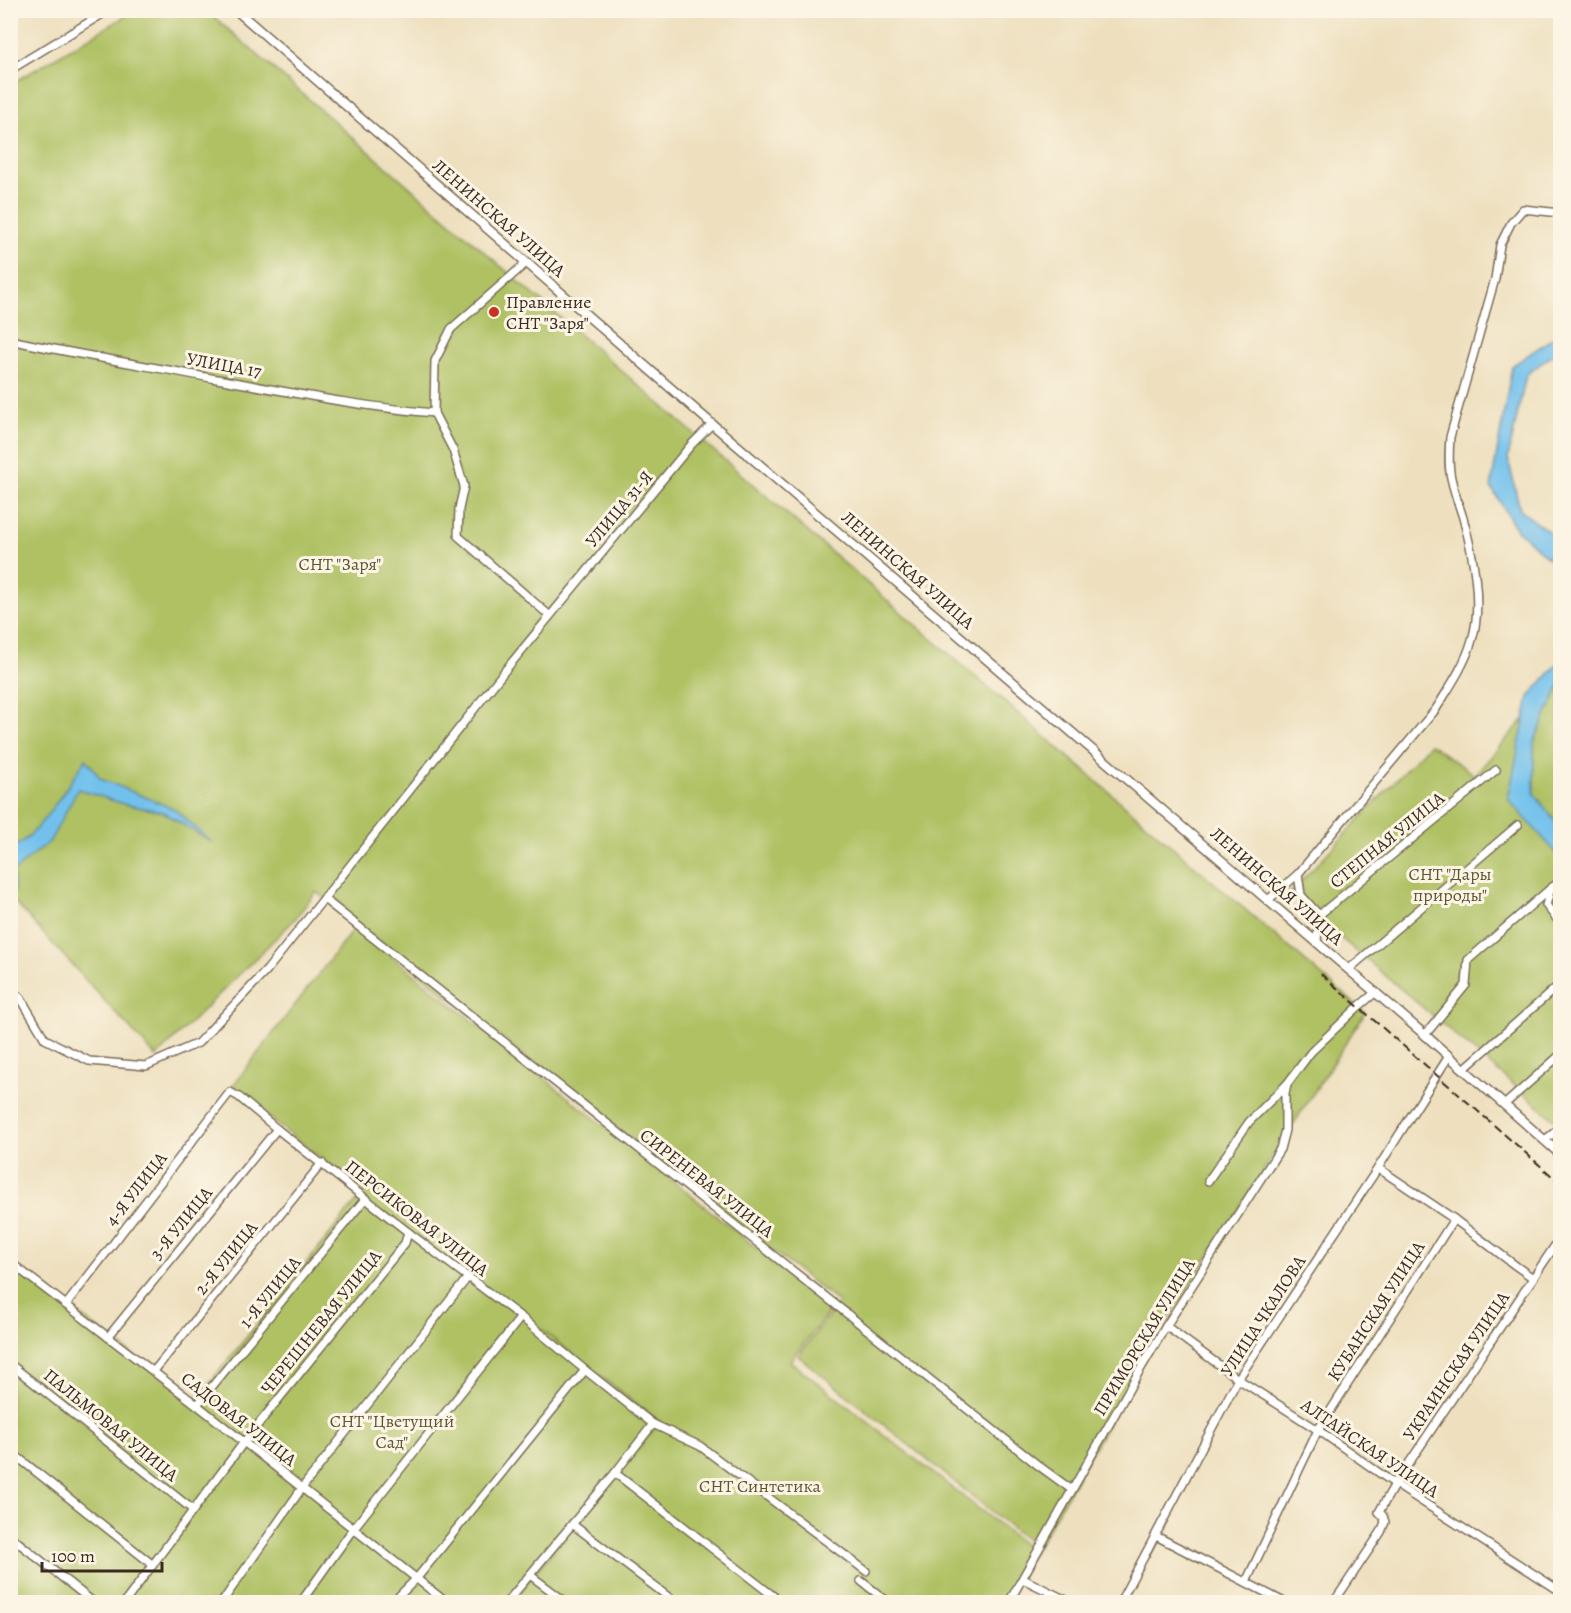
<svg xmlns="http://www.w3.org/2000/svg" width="1571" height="1613" viewBox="0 0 1571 1613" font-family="Alegreya,serif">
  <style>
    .green { fill: #afc164; stroke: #757641; stroke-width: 1.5 }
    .water { fill: #72c1ed; stroke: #567686; stroke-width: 1.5 }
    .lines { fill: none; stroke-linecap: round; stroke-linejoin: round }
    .minor-casing { stroke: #7a6a56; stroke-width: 10 }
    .tertiary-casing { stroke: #7a6a56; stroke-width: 11 }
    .minor { stroke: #fff; stroke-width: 7 }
    .tertiary { stroke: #fff; stroke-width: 8 }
    .rail { stroke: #3b2a1e; stroke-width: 2; stroke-dasharray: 9 4.5; stroke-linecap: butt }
    .poi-dot { fill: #c8321e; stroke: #fcf5e5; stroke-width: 2 }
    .labels { text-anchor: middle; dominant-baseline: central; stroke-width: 6; stroke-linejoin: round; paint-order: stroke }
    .street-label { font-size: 18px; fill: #3b2a1e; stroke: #fcf5e5 }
    .poi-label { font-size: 18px; fill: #3b2a1e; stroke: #fcf5e5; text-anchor: start }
    .park-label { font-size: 18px; fill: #5e5733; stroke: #fcf5e5 }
  </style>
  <rect width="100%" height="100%" fill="#fcf5e5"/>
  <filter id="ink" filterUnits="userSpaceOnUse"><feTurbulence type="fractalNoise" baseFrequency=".0167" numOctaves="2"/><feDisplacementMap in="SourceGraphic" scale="12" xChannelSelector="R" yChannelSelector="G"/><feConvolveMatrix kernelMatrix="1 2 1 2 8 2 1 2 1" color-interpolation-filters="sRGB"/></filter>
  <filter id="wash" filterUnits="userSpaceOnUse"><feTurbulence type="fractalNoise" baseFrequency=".008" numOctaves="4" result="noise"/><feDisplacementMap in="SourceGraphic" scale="24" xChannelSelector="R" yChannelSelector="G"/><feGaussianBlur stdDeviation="1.35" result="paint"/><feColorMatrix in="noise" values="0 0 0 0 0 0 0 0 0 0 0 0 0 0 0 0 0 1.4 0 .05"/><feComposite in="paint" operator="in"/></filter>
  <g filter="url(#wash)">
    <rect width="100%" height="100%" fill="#eee0bf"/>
    <g class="green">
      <path d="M 134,11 L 207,11 L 691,431 L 1365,1013 L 1159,1333 L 1037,1548 L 798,1356 L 839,1303 L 316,892 L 294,920 L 156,1057 L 11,898 L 11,84 Z"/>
      <path d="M 1560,678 L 1560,1124 L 1289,894 L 1430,744 L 1475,775 Z"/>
      <path d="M 355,927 L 832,1308 L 790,1361 L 1034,1552 L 1006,1602 L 511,1602 L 660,1422 L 524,1316 L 659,1423 L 510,1602 L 11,1602 L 10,1263 L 195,1401 L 364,1192 L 231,1088 Z"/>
    </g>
    <g class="water">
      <path d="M 1560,333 L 1560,349 L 1526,375 L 1508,458 L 1520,510 L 1560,540 L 1560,569 L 1517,530 L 1491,487 L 1512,366 Z"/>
      <path d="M 1560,661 L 1560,685 L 1534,742 L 1534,793 L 1560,828 L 1560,857 L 1508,799 L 1529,697 Z"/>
      <path d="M 86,759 L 101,779 L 174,809 L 213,843 L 163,812 L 123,804 L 78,789 L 50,841 L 13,872 L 14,891 L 11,889 L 11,847 C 33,845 72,778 86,759 Z"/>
    </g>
  </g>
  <g filter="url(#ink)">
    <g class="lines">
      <defs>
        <g id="minor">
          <path d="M 10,70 L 109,10"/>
          <path d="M 526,263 L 451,329 L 435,361 L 434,413 L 453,450 L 464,486 L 459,509 L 458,536 L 550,616"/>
          <path d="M 10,340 C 79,355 148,366 217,379 C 289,392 361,407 434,413"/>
          <path d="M 1560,715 L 1560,737"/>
          <path d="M 1298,874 L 1436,709 C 1449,688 1465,665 1472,640 C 1483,605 1473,553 1463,518 C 1459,505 1454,492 1451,478 C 1448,465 1449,451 1450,437 L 1495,279 L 1500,245 L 1511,223 L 1523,209 L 1560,213"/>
          <path d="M 1551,888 L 1546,905 L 1560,923"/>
          <path d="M 324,899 L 1039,1466 L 1072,1490"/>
          <path d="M 1268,900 L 1298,874 L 1301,895 L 1319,915"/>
          <path d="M 1317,942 L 1319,915 L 1496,770"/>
          <path d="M 1349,969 L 1518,825"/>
          <path d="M 10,990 L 20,997 L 45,1039 L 89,1061 L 146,1066 L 198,1043 L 267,970 L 503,673 L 691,445 L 712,424"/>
          <path d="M 1425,1035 L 1466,985 L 1468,960 L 1551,888 L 1560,882"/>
          <path d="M 1464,1069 L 1560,984"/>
          <path d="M 1504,1105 L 1560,1055"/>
          <path d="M 1545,1140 L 1560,1128"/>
          <path d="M 1378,1168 L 1454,1219 L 1516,1266 L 1533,1278"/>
          <path d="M 1208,1181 L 1249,1122 L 1287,1084 L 1311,1052 L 1358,1007 L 1376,992"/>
          <path d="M 10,1262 L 197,1405 L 446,1602"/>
          <path d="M 66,1305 L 230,1092 L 239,1097 L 277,1129 L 408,1232 L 521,1317 L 585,1370 L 653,1424 L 700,1446 L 866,1571"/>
          <path d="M 1166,1326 L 1238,1379 L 1318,1430 L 1395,1484 L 1560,1591"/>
          <path d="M 108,1337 L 277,1129"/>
          <path d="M 10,1364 L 193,1510"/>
          <path d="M 154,1371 L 322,1163"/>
          <path d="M 197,1405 L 365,1199"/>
          <path d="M 10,1451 L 153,1565"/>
          <path d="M 615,1473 L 781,1602"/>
          <path d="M 572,1524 L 675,1602"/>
          <path d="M 10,1536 L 93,1602"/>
          <path d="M 1156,1536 L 1284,1602"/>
          <path d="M 530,1575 L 566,1602"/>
          <path d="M 1023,1579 L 1070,1602"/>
          <path d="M 861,1581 L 888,1602"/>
          <path d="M 1246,1582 L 1318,1430 L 1454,1219"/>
          <path d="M 125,1602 L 244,1442 L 405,1243 L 408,1232"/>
          <path d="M 222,1602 L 302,1488 L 468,1277"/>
          <path d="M 301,1602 L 353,1529 L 521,1317"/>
          <path d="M 393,1602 L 417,1578 L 585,1370"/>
          <path d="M 507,1602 L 615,1473 L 653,1424"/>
          <path d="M 1009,1602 L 1137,1375 L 1166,1326 L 1280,1149 L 1285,1130 L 1285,1093 L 1287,1084"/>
          <path d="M 1120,1602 L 1238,1379 L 1378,1168 L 1449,1056"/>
          <path d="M 1334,1602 L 1381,1532 L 1385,1522 L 1383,1516 L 1379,1512 L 1395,1484 L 1560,1238"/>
        </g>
        <path id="tertiary" d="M 236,10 L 712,424 L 1425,1035 L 1560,1154"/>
      </defs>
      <use href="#minor" class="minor-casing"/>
      <use href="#tertiary" class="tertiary-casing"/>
      <use href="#minor" class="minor"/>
      <use href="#tertiary" class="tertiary"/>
      <path class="rail" d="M 1321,974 L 1560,1183"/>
    </g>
  </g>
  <circle class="poi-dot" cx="494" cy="312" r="6"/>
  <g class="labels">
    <g class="street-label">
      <text transform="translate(499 218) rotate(41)">ЛЕНИНСКАЯ УЛИЦА</text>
      <text transform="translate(224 365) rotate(10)">УЛИЦА 17</text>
      <text transform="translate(619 509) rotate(-50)">УЛИЦА 31-Я</text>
      <text transform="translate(908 570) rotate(41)">ЛЕНИНСКАЯ УЛИЦА</text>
      <text transform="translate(1387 840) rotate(-39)">СТЕПНАЯ УЛИЦА</text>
      <text transform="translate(1277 886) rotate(41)">ЛЕНИНСКАЯ УЛИЦА</text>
      <text transform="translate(707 1183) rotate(38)">СИРЕНЕВАЯ УЛИЦА</text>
      <text transform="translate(136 1189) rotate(-52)">4-Я УЛИЦА</text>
      <text transform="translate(417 1218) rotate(38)">ПЕРСИКОВАЯ УЛИЦА</text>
      <text transform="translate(181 1223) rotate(-51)">3-Я УЛИЦА</text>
      <text transform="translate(226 1258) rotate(-51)">2-Я УЛИЦА</text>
      <text transform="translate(270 1292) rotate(-51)">1-Я УЛИЦА</text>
      <text transform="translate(1376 1311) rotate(-57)">КУБАНСКАЯ УЛИЦА</text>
      <text transform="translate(1263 1316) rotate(-57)">УЛИЦА ЧКАЛОВА</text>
      <text transform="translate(321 1322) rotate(-51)">ЧЕРЕШНЕВАЯ УЛИЦА</text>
      <text transform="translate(1144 1337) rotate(-59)">ПРИМОРСКАЯ УЛИЦА</text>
      <text transform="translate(1456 1366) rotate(-56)">УКРАИНСКАЯ УЛИЦА</text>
      <text transform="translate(239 1419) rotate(38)">САДОВАЯ УЛИЦА</text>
      <text transform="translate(111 1425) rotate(39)">ПАЛЬМОВАЯ УЛИЦА</text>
      <text transform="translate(1370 1448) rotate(34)">АЛТАЙСКАЯ УЛИЦА</text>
    </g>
    <g class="poi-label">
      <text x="506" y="302">Правление<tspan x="506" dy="21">СНТ "Заря"</tspan></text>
    </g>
    <g class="park-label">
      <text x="340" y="564">СНТ "Заря"</text>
      <text x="1450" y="874">СНТ "Дары<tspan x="1450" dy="21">природы"</tspan></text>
      <text x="392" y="1421">СНТ "Цветущий<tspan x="392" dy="21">Сад"</tspan></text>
      <text x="760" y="1486">СНТ Синтетика</text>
    </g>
  </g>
  <rect width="1571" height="1613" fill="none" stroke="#fcf5e5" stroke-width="36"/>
  <path d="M42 1562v9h120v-9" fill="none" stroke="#3b2a1e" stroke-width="3"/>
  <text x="51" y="1562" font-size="18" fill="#3b2a1e" stroke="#fcf5e5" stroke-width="4.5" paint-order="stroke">100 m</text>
</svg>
